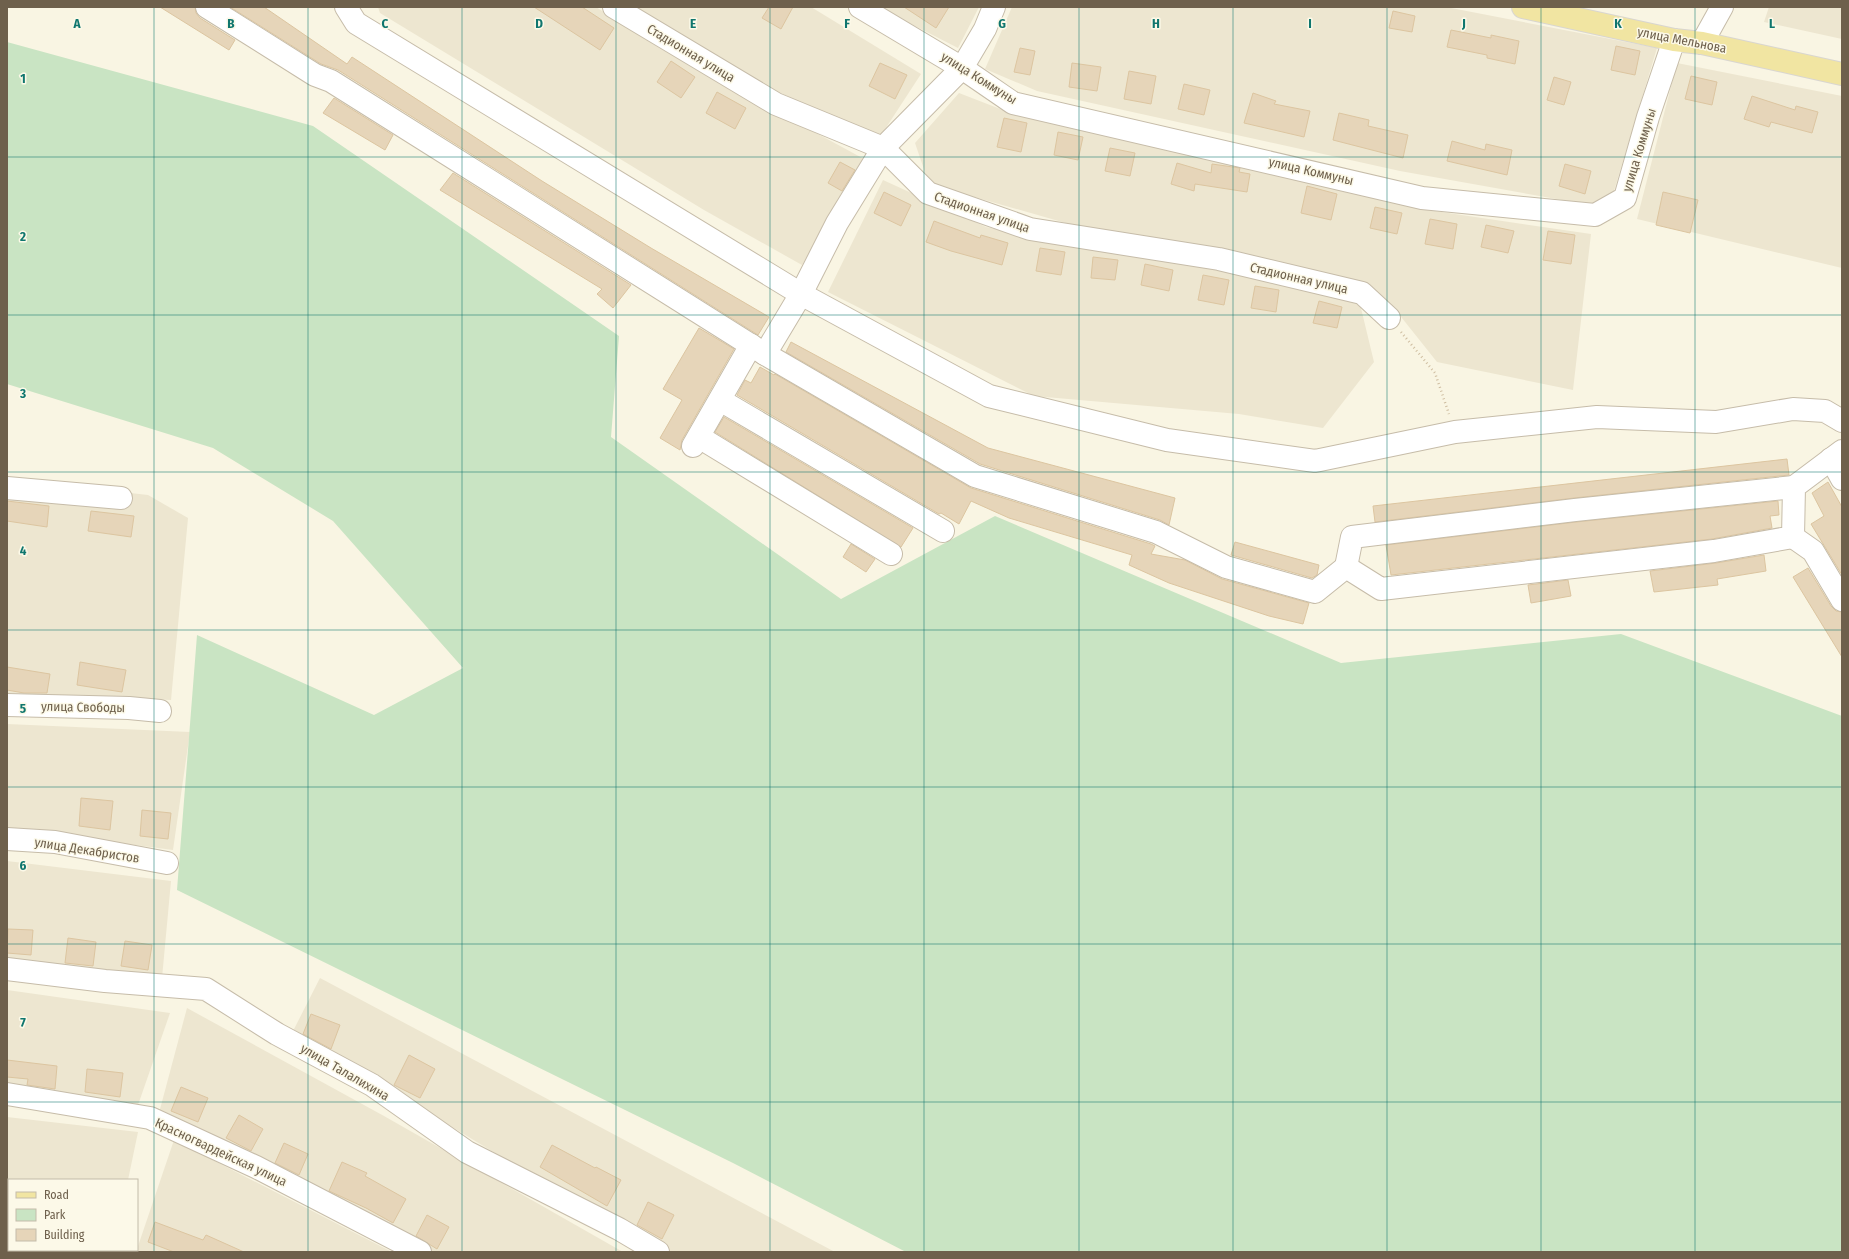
<svg xmlns="http://www.w3.org/2000/svg" width="1849" height="1259" viewBox="0 0 1849 1259" font-family="'Fira Sans Condensed',sans-serif">
  <style>
    .residential { fill: #ede6d0 }
    .green { fill: #c9e4c3 }
    .building { fill: #e6d5b9; stroke: #dcc5a0 }
    .lines { fill: none; stroke-linecap: round; stroke-linejoin: round }
    .minor-casing { stroke: #c6bca9; stroke-width: 24 }
    .major-casing { stroke: #d9d6d0; stroke-width: 24 }
    .path { stroke: #cfbea1; stroke-width: 2.5; stroke-dasharray: 1 3; stroke-linecap: butt }
    .minor { stroke: #fff; stroke-width: 22 }
    .major { stroke: #f1e5a2; stroke-width: 22 }
    .grid { fill: none; stroke: #0f766e; stroke-width: 1; stroke-opacity: 0.55 }
    .labels { text-anchor: middle; dominant-baseline: central; stroke-width: 3; stroke-linejoin: round; paint-order: stroke }
    .street-label { font-size: 13px; fill: #6e604c; stroke: #fcf9e8 }
    .grid-label { font-size: 13px; text-anchor: middle; font-weight: bold; fill: #0f766e; stroke: #fcf9e8; stroke-width: 3; stroke-linejoin: round; paint-order: stroke }
  </style>
  <rect width="100%" height="100%" fill="#f9f5e3"/>
  <g class="residential">
    <path d="M 378,7 L 596,7 L 661,49 L 866,160 L 802,265 L 704,210 L 380,13 Z"/>
    <path d="M 635,7 L 811,7 L 921,74 L 878,140 L 744,75 Z"/>
    <path d="M 878,7 L 979,7 L 958,48 Z"/>
    <path d="M 1012,7 L 1446,7 L 1657,48 L 1614,191 L 1590,205 L 1400,171 L 1037,91 L 985,69 Z"/>
    <path d="M 1769,7 L 1842,7 L 1842,39 L 1764,22 Z"/>
    <path d="M 1677,63 L 1842,96 L 1842,268 L 1637,219 Z"/>
    <path d="M 959,93 L 1008,112 L 1290,175 L 1421,209 L 1591,234 L 1573,390 L 1437,362 L 1390,303 L 1346,278 L 1083,228 L 929,184 L 915,143 Z"/>
    <path d="M 883,180 L 986,227 L 1091,249 L 1249,275 L 1360,304 L 1374,362 L 1323,428 L 1239,414 L 1034,396 L 828,292 Z"/>
    <path d="M 7,479 L 148,495 L 188,518 L 171,700 L 7,693 Z"/>
    <path d="M 7,724 L 190,732 L 173,850 L 7,828 Z"/>
    <path d="M 7,861 L 171,881 L 162,978 L 7,963 Z"/>
    <path d="M 320,978 L 835,1252 L 669,1252 L 505,1159 L 371,1078 L 291,1035 Z"/>
    <path d="M 7,990 L 170,1013 L 138,1105 L 7,1088 Z"/>
    <path d="M 187,1008 L 384,1116 L 623,1252 L 420,1252 L 159,1113 Z"/>
    <path d="M 7,1117 L 138,1132 L 128,1180 L 9,1180 L 9,1232 L 7,1232 Z"/>
    <path d="M 174,1140 L 392,1252 L 136,1252 Z"/>
  </g>
  <path class="green" d="M 7,42 L 313,126 L 619,336 L 611,437 L 841,599 L 995,516 L 1341,663 L 1621,634 L 1842,716 L 1842,1252 L 906,1252 L 733,1163 L 177,890 L 197,635 L 374,715 L 463,668 L 333,521 L 213,448 L 7,384 Z"/>
  <g class="building">
    <path d="M 160,7 L 195,7 L 196,13 L 200,18 L 235,40 L 229,50 Z"/>
    <path d="M 230,7 L 264,7 L 347,64 L 352,57 L 542,181 L 651,248 L 769,317 L 758,335 L 338,70 L 321,64 Z"/>
    <path d="M 534,7 L 582,7 L 614,28 L 600,50 Z"/>
    <path d="M 769,7 L 793,7 L 781,29 L 762,18 Z"/>
    <path d="M 904,7 L 949,7 L 936,28 Z"/>
    <path d="M 1393,11 L 1415,16 L 1412,32 L 1389,28 Z"/>
    <path d="M 1451,30 L 1491,38 L 1491,35 L 1519,41 L 1515,64 L 1487,58 L 1487,55 L 1447,47 Z"/>
    <path d="M 1616,46 L 1640,51 L 1635,75 L 1611,70 Z"/>
    <path d="M 1020,48 L 1035,51 L 1030,75 L 1014,72 Z"/>
    <path d="M 671,61 L 695,77 L 681,98 L 657,82 Z"/>
    <path d="M 880,63 L 907,75 L 895,99 L 869,86 Z"/>
    <path d="M 1072,63 L 1101,67 L 1097,91 L 1069,87 Z"/>
    <path d="M 1129,71 L 1156,76 L 1151,104 L 1124,99 Z"/>
    <path d="M 1691,76 L 1717,82 L 1712,105 L 1685,99 Z"/>
    <path d="M 1554,77 L 1571,82 L 1564,105 L 1547,100 Z"/>
    <path d="M 1184,84 L 1210,90 L 1204,115 L 1178,109 Z"/>
    <path d="M 717,92 L 746,108 L 735,129 L 706,113 Z"/>
    <path d="M 1253,93 L 1276,101 L 1274,104 L 1310,111 L 1304,137 L 1244,123 Z"/>
    <path d="M 1752,96 L 1795,110 L 1796,106 L 1818,112 L 1812,133 L 1771,122 L 1769,127 L 1744,119 Z"/>
    <path d="M 334,98 L 393,135 L 385,150 L 323,113 Z"/>
    <path d="M 1339,113 L 1369,120 L 1368,126 L 1408,135 L 1403,158 L 1333,140 Z"/>
    <path d="M 1004,118 L 1027,123 L 1021,152 L 997,147 Z"/>
    <path d="M 1058,132 L 1083,137 L 1078,160 L 1054,155 Z"/>
    <path d="M 1452,141 L 1485,150 L 1486,144 L 1512,150 L 1507,175 L 1447,161 Z"/>
    <path d="M 1110,148 L 1135,153 L 1130,176 L 1105,171 Z"/>
    <path d="M 840,162 L 855,170 L 842,191 L 828,183 Z"/>
    <path d="M 1177,163 L 1211,173 L 1212,164 L 1240,168 L 1239,172 L 1250,174 L 1247,192 L 1195,184 L 1194,191 L 1171,184 Z"/>
    <path d="M 1565,164 L 1591,171 L 1585,194 L 1559,186 Z"/>
    <path d="M 453,173 L 631,285 L 613,308 L 597,294 L 602,289 L 440,190 Z"/>
    <path d="M 1307,186 L 1337,194 L 1331,220 L 1301,213 Z"/>
    <path d="M 884,192 L 911,205 L 901,226 L 874,213 Z"/>
    <path d="M 1663,192 L 1698,200 L 1690,233 L 1656,225 Z"/>
    <path d="M 1375,207 L 1402,213 L 1397,234 L 1370,228 Z"/>
    <path d="M 1430,219 L 1457,224 L 1453,249 L 1425,244 Z"/>
    <path d="M 934,221 L 980,238 L 981,235 L 1008,243 L 1002,265 L 951,251 L 926,242 Z"/>
    <path d="M 1486,225 L 1514,231 L 1508,253 L 1481,247 Z"/>
    <path d="M 1548,231 L 1575,235 L 1571,264 L 1543,260 Z"/>
    <path d="M 1040,248 L 1065,252 L 1061,275 L 1036,271 Z"/>
    <path d="M 1093,257 L 1118,260 L 1115,280 L 1091,278 Z"/>
    <path d="M 1145,264 L 1173,270 L 1169,291 L 1141,285 Z"/>
    <path d="M 1203,275 L 1229,280 L 1224,305 L 1198,300 Z"/>
    <path d="M 1255,286 L 1279,290 L 1276,312 L 1251,308 Z"/>
    <path d="M 1319,301 L 1342,307 L 1337,328 L 1313,323 Z"/>
    <path d="M 699,328 L 734,349 L 682,440 L 680,450 L 660,438 L 682,400 L 663,389 Z"/>
    <path d="M 791,342 L 988,448 L 1175,498 L 1169,525 L 1160,520 L 980,464 L 786,352 Z"/>
    <path d="M 760,367 L 774,375 L 775,374 L 971,488 L 1151,544 L 1155,546 L 1151,554 L 1185,560 L 1222,579 L 1309,603 L 1303,624 L 1269,616 L 1169,583 L 1129,565 L 1132,555 L 1009,518 L 971,501 L 959,524 L 941,513 L 939,514 L 737,395 L 745,380 L 751,383 Z"/>
    <path d="M 724,417 L 913,528 L 901,547 L 715,432 Z"/>
    <path d="M 1787,459 L 1789,475 L 1574,498 L 1375,522 L 1373,506 Z"/>
    <path d="M 1828,482 L 1842,507 L 1842,575 L 1811,524 L 1824,516 L 1812,493 Z"/>
    <path d="M 7,501 L 49,506 L 47,527 L 7,521 Z"/>
    <path d="M 1778,501 L 1779,515 L 1770,516 L 1772,528 L 1712,539 L 1391,575 L 1386,545 L 1576,522 Z"/>
    <path d="M 91,511 L 134,516 L 131,537 L 88,531 Z"/>
    <path d="M 1235,542 L 1319,565 L 1317,575 L 1312,578 L 1231,555 Z"/>
    <path d="M 851,544 L 875,559 L 866,572 L 843,557 Z"/>
    <path d="M 1764,555 L 1766,571 L 1717,579 L 1718,585 L 1654,592 L 1650,571 L 1716,563 Z"/>
    <path d="M 1808,568 L 1831,606 L 1836,611 L 1842,612 L 1842,657 L 1793,577 Z"/>
    <path d="M 1568,580 L 1571,596 L 1531,603 L 1528,585 Z"/>
    <path d="M 80,662 L 126,670 L 122,692 L 77,685 Z"/>
    <path d="M 7,667 L 50,674 L 47,693 L 24,693 L 7,690 Z"/>
    <path d="M 81,798 L 113,801 L 110,830 L 79,826 Z"/>
    <path d="M 142,810 L 171,813 L 168,839 L 140,836 Z"/>
    <path d="M 8,929 L 33,930 L 31,955 L 7,953 Z"/>
    <path d="M 68,938 L 96,942 L 93,966 L 65,963 Z"/>
    <path d="M 125,941 L 152,945 L 148,970 L 121,966 Z"/>
    <path d="M 311,1014 L 340,1025 L 331,1049 L 303,1034 Z"/>
    <path d="M 409,1055 L 435,1069 L 420,1098 L 394,1085 Z"/>
    <path d="M 7,1060 L 57,1066 L 55,1089 L 27,1085 L 28,1079 L 7,1077 Z"/>
    <path d="M 87,1069 L 123,1073 L 120,1097 L 85,1092 Z"/>
    <path d="M 181,1087 L 208,1098 L 198,1122 L 171,1111 Z"/>
    <path d="M 239,1115 L 263,1129 L 251,1151 L 226,1138 Z"/>
    <path d="M 284,1143 L 308,1154 L 299,1175 L 275,1163 Z"/>
    <path d="M 552,1145 L 595,1168 L 596,1167 L 621,1180 L 607,1206 L 540,1167 Z"/>
    <path d="M 342,1162 L 367,1173 L 365,1176 L 406,1199 L 393,1223 L 366,1208 L 329,1191 Z"/>
    <path d="M 648,1202 L 674,1215 L 662,1239 L 637,1225 Z"/>
    <path d="M 427,1215 L 449,1227 L 437,1249 L 416,1236 Z"/>
    <path d="M 155,1222 L 203,1240 L 206,1235 L 244,1252 L 174,1252 L 148,1242 Z"/>
  </g>
  <g class="lines">
    <defs>
      <g id="minor">
        <path d="M 207,7 L 315,75 L 331,81 L 765,354 L 975,476 L 1156,532 L 1226,567 L 1315,592 L 1346,567 L 1381,589 L 1714,551 L 1793,537 L 1794,487 L 1842,451"/>
        <path d="M 346,7 L 356,23 L 801,294 L 989,396 L 1167,440 L 1315,461 L 1455,432 L 1597,417 L 1716,422 L 1793,409 L 1825,411 L 1842,421"/>
        <path d="M 614,7 L 776,104 L 883,148 L 928,193 L 1030,229 L 1219,259 L 1362,293 L 1389,318"/>
        <path d="M 860,7 L 962,68 L 1013,103 L 1422,198 L 1595,215 L 1625,198 L 1648,117 L 1674,40"/>
        <path d="M 1702,43 L 1722,7"/>
        <path d="M 765,354 L 801,294 L 837,223 L 883,148 L 962,68 L 985,29 L 994,7"/>
        <path d="M 720,400 L 943,531"/>
        <path d="M 699,437 L 891,554"/>
        <path d="M 693,446 L 751,345"/>
        <path d="M 1831,459 L 1842,479"/>
        <path d="M 7,488 L 121,498"/>
        <path d="M 1793,537 L 1813,551 L 1842,600"/>
        <path d="M 1346,567 L 1352,537 L 1575,510 L 1794,487"/>
        <path d="M 7,705 L 129,708 L 160,711"/>
        <path d="M 7,839 L 55,842 L 167,863"/>
        <path d="M 7,969 L 105,981 L 206,989 L 277,1034 L 372,1085 L 467,1152 L 619,1229 L 658,1252"/>
        <path d="M 7,1094 L 150,1118 L 256,1167 L 420,1252"/>
        <path d="M 7,1241 L 9,1242"/>
        <path d="M 58,1250 L 69,1252"/>
      </g>
      <path id="major" d="M 1523,7 L 1674,40 L 1702,43 L 1842,74"/>
    </defs>
    <use href="#minor" class="minor-casing"/>
    <use href="#major" class="major-casing"/>
    <path class="path" d="M 1401,332 L 1435,373 L 1449,414"/>
    <use href="#minor" class="minor"/>
    <use href="#major" class="major"/>
  </g>
  <path class="grid" d="M 154,7 L 154,1252M 308,7 L 308,1252M 462,7 L 462,1252M 616,7 L 616,1252M 770,7 L 770,1252M 924,7 L 924,1252M 1079,7 L 1079,1252M 1233,7 L 1233,1252M 1387,7 L 1387,1252M 1541,7 L 1541,1252M 1695,7 L 1695,1252M 7,157 L 1842,157M 7,315 L 1842,315M 7,472 L 1842,472M 7,630 L 1842,630M 7,787 L 1842,787M 7,944 L 1842,944M 7,1102 L 1842,1102"/>
  <g class="labels">
    <g class="street-label">
      <text transform="translate(1682 40) rotate(11)">улица Мельнова</text>
      <text transform="translate(691 53) rotate(31)">Стадионная улица</text>
      <text transform="translate(979 78) rotate(32)">улица Коммуны</text>
      <text transform="translate(1639 150) rotate(-73)">улица Коммуны</text>
      <text transform="translate(1311 171) rotate(13)">улица Коммуны</text>
      <text transform="translate(982 212) rotate(19)">Стадионная улица</text>
      <text transform="translate(1299 278) rotate(13)">Стадионная улица</text>
      <text transform="translate(83 707) rotate(1)">улица Свободы</text>
      <text transform="translate(87 850) rotate(9)">улица Декабристов</text>
      <text transform="translate(345 1072) rotate(30)">улица Талалихина</text>
      <text transform="translate(221 1152) rotate(25)">Красногвардейская улица</text>
    </g>
  </g>
  <g class="grid-label">
    <text x="77" y="28">A</text>
    <text x="231" y="28">B</text>
    <text x="385" y="28">C</text>
    <text x="539" y="28">D</text>
    <text x="693" y="28">E</text>
    <text x="847" y="28">F</text>
    <text x="1002" y="28">G</text>
    <text x="1156" y="28">H</text>
    <text x="1310" y="28">I</text>
    <text x="1464" y="28">J</text>
    <text x="1618" y="28">K</text>
    <text x="1772" y="28">L</text>
    <text x="23" y="83">1</text>
    <text x="23" y="241">2</text>
    <text x="23" y="398">3</text>
    <text x="23" y="555">4</text>
    <text x="23" y="713">5</text>
    <text x="23" y="870">6</text>
    <text x="23" y="1027">7</text>
  </g>
  <rect width="1849" height="1259" fill="none" stroke="#6e604c" stroke-width="16"/>
  <rect x="8" y="1179" width="130" height="72" fill="#fcf9e8" stroke="#c3bcaa"/>
  <rect x="16" y="1192" width="20" height="6" fill="#f1e5a2" stroke="#c3bcaa"/>
  <text x="44" y="1199" font-size="12" fill="#6e604c">Road</text>
  <rect x="16" y="1209" width="20" height="12" fill="#c9e4c3" stroke="#c3bcaa"/>
  <text x="44" y="1219" font-size="12" fill="#6e604c">Park</text>
  <rect x="16" y="1229" width="20" height="12" fill="#e6d5b9" stroke="#c3bcaa"/>
  <text x="44" y="1239" font-size="12" fill="#6e604c">Building</text>
</svg>
